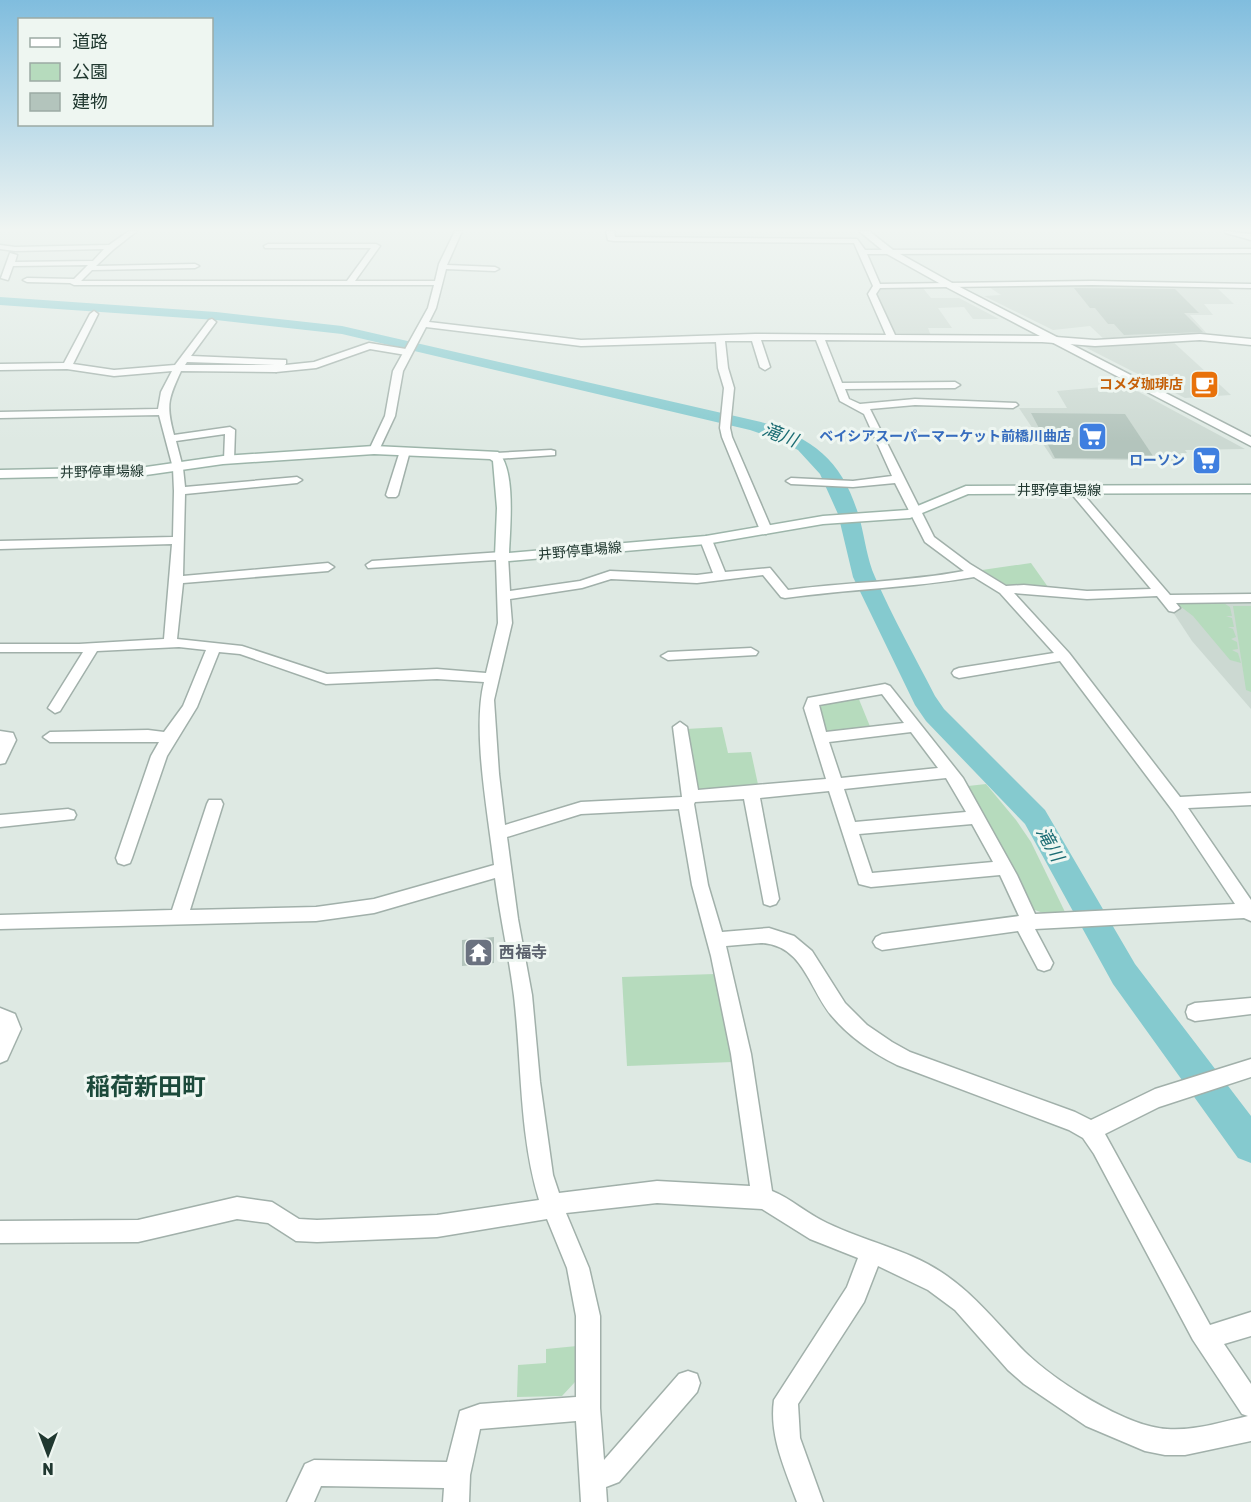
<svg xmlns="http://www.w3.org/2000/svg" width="1251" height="1502" viewBox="0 0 1251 1502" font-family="Rubik,'Noto Sans JP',sans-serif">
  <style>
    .built { fill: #ccd9d2 }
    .green { fill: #b6dbbd }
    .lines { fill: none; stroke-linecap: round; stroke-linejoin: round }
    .river { fill: #85cacf; fill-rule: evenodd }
    .building { fill: #b3c4bc }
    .minor-casing { stroke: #a1b0aa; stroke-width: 3 }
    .tertiary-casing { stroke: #a1b0aa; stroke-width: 3 }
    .secondary-casing { stroke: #9db5aa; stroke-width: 3 }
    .minor { fill: #fff; fill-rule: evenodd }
    .tertiary { fill: #fff; fill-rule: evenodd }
    .secondary { fill: #fff; fill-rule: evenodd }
    .labels { text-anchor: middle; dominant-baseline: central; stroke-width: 6; stroke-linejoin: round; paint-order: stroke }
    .far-food-label { font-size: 14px; font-weight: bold; fill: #c56008; stroke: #eef6f1; text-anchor: end }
    .far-shop-label { font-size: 14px; font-weight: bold; fill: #366cbe; stroke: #eef6f1; text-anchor: end }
    .far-street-label { font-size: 14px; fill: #203830; stroke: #eef6f1 }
    .worship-label { font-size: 16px; font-weight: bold; fill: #5b616d; stroke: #eef6f1; text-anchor: start }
    .water-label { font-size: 18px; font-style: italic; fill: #1b6c73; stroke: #eef6f1 }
    .near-quarter-label { font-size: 24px; font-weight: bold; fill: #1c4a3b; stroke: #eef6f1 }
  </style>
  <rect width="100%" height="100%" fill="#dee9e3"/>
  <g class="built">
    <path d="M 1080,284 L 1215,286 L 1234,304 L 1204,304 L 1213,315 L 1190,315 L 1210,337 L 1106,341 L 1090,326 L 1053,330 L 984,296 L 1001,295 L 989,287 Z"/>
    <path d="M 878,287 L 922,287 L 931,298 L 959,298 L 999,319 L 973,319 L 964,307 L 938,308 L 952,328 L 928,328 L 931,336 L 898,336 L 893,334 L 875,294 Z"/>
    <path d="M 1171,340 L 1231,395 L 1185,398 L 1075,342 Z"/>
    <path d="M 1126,385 L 1245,449 L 1185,450 L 1187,453 L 1180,453 L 1185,461 L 1053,459 L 1019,408 L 1067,408 L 1057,391 Z"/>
    <path d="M 1251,601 L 1251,709 L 1192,641 L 1167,603 Z"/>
  </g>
  <g class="green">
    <path d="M 1031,563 L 1048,587 L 1042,589 L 1010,587 L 982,570 Z"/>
    <path d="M 1222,602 L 1230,607 L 1232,616 L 1226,616 L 1232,618 L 1234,627 L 1228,627 L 1233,629 L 1236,637 L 1231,639 L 1237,642 L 1238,649 L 1232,650 L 1238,653 L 1241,663 L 1230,660 L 1193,616 L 1176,603 Z"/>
    <path d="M 1233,606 L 1251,606 L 1251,692 L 1246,690 Z"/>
    <path d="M 858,697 L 871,729 L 826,733 L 815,707 L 821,702 Z"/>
    <path d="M 722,727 L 728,753 L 751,752 L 759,789 L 697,793 L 692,750 L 686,729 Z"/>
    <path d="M 986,784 L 1016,820 L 1031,842 L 1065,912 L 1046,914 L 1032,909 L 968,786 Z"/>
    <path d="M 715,974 L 733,1062 L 627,1066 L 622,977 Z"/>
    <path d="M 577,1346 L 575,1382 L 562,1396 L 517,1397 L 518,1365 L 546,1363 L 546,1349 Z"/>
  </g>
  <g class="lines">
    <path class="river" d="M 0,297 L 216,312 L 342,326 L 761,422 C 816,439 844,463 860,520 C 865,539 867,559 875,577 C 893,618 915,657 935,696 L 944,709 L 1045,810 L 1135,964 L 1251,1116 L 1251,1163 L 1238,1158 L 1113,984 L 1025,824 L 926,721 L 915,705 L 853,577 L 838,514 L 820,474 L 798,450 L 777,439 L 750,430 L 342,334 L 216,320 L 0,305 Z"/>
  </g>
  <g class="building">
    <path d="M 1074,288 L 1175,289 L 1199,313 L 1184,313 L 1203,332 L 1124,335 L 1114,324 L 1108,324 L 1095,308 L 1090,308 Z"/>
    <path d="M 1031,413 L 1125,414 L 1155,459 L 1055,458 Z"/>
    <path d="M 1194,454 L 1209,454 L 1218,466 L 1202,465 Z"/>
    <path d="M 494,937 L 494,963 L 462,966 L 462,940 Z"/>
  </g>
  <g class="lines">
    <defs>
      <g id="minor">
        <path d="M 129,231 L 137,231 L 114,249 L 96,266 L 195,264 L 199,266 L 195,268 L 92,270 L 81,281 L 347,281 L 371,248 L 265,248 L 264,246 L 268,244 L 376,244 L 380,246 L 355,281 L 435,281 L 439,264 L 455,231 L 462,231 L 447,265 L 495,267 L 499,269 L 495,271 L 446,269 L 436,308 L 429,322 L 581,340 L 755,334 L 886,335 L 868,294 L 873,286 L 854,243 L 614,241 L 608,240 L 606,231 L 614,231 L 615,237 L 857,239 L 865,250 L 1251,249 L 1251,253 L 867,254 L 880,284 L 1092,281 L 1251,284 L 1251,288 L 1092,285 L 880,288 L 876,294 L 895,335 L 1042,336 L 1095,340 L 1200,334 L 1251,339 L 1251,345 L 1200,340 L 1095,346 L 1042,342 L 825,340 L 842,383 L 955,382 L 960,385 L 955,388 L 845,389 L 849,399 L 860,404 L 915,399 L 1016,403 L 1018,405 L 1013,408 L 915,405 L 870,409 L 934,537 L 970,564 L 1006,586 L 1024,585 L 1087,591 L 1151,589 L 1070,492 L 1070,488 L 1078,488 L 1170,595 L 1251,594 L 1251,602 L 1176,603 L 1180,608 L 1174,612 L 1169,611 L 1157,596 L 1087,599 L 1014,593 L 1069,653 L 1180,797 L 1251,793 L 1251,805 L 1188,808 L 1251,900 L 1251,921 L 1244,918 L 1035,929 L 1053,963 L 1050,969 L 1044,971 L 1038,969 L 1018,931 L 882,950 L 876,947 L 873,942 L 876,937 L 882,934 L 1019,916 L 1000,875 L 871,887 L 859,884 L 829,791 L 760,798 L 779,899 L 776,904 L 770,906 L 764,904 L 744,799 L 695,802 L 694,804 L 708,885 L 722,932 L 769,928 L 794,936 L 812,951 L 845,1003 L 867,1025 L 892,1042 L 910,1052 L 1075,1112 L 1091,1120 L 1155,1089 L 1251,1059 L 1251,1077 L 1159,1107 L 1105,1134 L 1210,1325 L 1251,1312 L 1251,1336 L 1224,1344 L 1251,1384 L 1251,1441 L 1185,1455 L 1165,1455 L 1145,1451 L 1086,1426 L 1024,1384 L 1008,1370 L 955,1310 L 928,1290 L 878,1266 L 864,1302 L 798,1404 L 800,1438 L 823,1502 L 797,1502 C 785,1469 769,1436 774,1400 L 847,1287 L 858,1258 L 810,1239 L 762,1209 L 657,1203 L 566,1213 L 589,1268 L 600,1316 L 600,1408 L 604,1460 L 679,1374 L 688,1371 L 697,1374 L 700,1383 L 697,1392 L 619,1482 L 606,1487 L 607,1502 L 581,1502 L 576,1421 L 480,1429 L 470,1475 L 469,1502 L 443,1502 L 444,1488 L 321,1486 L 314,1502 L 287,1502 L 305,1464 L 314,1460 L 447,1462 L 460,1411 L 480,1404 L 576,1397 L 576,1316 L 567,1268 L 547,1219 L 437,1237 L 317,1242 L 296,1241 L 268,1223 L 237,1219 L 138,1242 L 0,1243 L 0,1221 L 138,1220 L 237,1197 L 272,1202 L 299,1219 L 317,1220 L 437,1215 L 539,1200 C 519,1134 522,1064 514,996 C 509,956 500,917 495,878 L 374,913 L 316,921 L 0,929 L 0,915 L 172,910 L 207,804 L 209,800 L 221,800 L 223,804 L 190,910 L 316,907 L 374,899 L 494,865 C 488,813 472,731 484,682 L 437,679 L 326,684 L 240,654 L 219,652 L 197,707 L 167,756 L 132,858 L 130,863 L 124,865 L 118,863 L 116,858 L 151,756 L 159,742 L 50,742 L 43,737 L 50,732 L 148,730 L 164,732 L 183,706 L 206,650 L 179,647 L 97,651 L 60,711 L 55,713 L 48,708 L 83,652 L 0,652 L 0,644 L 79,644 L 164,639 L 172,544 L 0,549 L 0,541 L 173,537 L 174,491 L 173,468 L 159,415 L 0,418 L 0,412 L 158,409 L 161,392 L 172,371 L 114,376 L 67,369 L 0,370 L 0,364 L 64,363 L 90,314 L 94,311 L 98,314 L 73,364 L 114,370 L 175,365 L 209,320 L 212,319 L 216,322 L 191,356 L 286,360 L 286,364 L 276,372 L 181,371 C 168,399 166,405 174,435 L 230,427 L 235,430 L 234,460 L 229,463 L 224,460 L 225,434 L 176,441 L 183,468 L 185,487 L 297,477 L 302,480 L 297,483 L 185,494 L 183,576 L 328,563 L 334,567 L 328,571 L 183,583 L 177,639 L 242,646 L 327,674 L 437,669 L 486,673 L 498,623 L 496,560 L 368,568 L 366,565 L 372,561 L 502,552 L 508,556 L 510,591 L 580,581 L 610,571 L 697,575 L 713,573 L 700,540 L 706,536 L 712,540 L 725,572 L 770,568 L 788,590 C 847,582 906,582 964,571 L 925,542 L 895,483 L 853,487 L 791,484 L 786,481 L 791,478 L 853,481 L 892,476 L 864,414 L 840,401 L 816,340 L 761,340 L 770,367 L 765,370 L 760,367 L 752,341 L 725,341 L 728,368 L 734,388 L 730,428 L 732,437 L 772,530 L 766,534 L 760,530 L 722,437 L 720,428 L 724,388 L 718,368 L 716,342 L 581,346 L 426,327 L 403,371 L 395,416 L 379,450 L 374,453 L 369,450 L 385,416 L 393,371 L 428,308 L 434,285 L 74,285 L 70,283 L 27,282 L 23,280 L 27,278 L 74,279 L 88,265 L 13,266 L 8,280 L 1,278 L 10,253 L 17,255 L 15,262 L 93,261 L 104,249 L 15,251 L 0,249 L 0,245 L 15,247 L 109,245 ZM 187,362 L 275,365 L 185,365 ZM 763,575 L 781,597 L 785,598 C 848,589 911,588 974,577 L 1000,593 L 1054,653 L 959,668 L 954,670 L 952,673 L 954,676 L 959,678 L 1060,661 L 1173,811 L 1235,904 L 1035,914 L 1017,875 L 963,778 L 890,686 L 885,684 L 808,698 L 804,708 L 826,779 L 698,790 L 687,727 L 680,722 L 673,727 L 682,797 L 581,802 L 505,825 L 499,774 L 494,700 L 512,623 L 510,599 L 582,588 L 611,579 L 697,583 ZM 882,694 L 904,723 L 826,732 L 819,705 ZM 911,732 L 938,768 L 841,778 L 829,742 ZM 946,778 L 966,812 L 855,822 L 844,789 ZM 679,809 L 692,885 L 711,956 L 731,1054 L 750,1186 L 657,1181 L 559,1193 L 553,1175 L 540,1082 L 532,995 L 518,919 L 507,837 L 581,814 ZM 972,824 L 993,862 L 872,873 L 859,834 ZM 761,943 C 803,945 809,988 831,1015 C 849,1037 873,1053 897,1065 L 1069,1130 L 1083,1138 L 1094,1154 L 1193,1340 L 1242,1414 L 1248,1416 C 1222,1422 1194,1431 1167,1429 C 1126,1427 1055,1381 1025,1352 C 999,1326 978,1298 947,1276 C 911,1250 866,1242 827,1223 C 807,1214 792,1199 772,1191 L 751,1054 L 726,946 Z"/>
        <path d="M 405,448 L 410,451 L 398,495 L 396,497 L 388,497 L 386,495 L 400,451 Z"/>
        <path d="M 551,450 L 555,451 L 555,455 L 496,459 L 491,456 L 496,453 Z"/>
        <path d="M 751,648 L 758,652 L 756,655 L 668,660 L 661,656 L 668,652 Z"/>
        <path d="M 0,731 L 13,733 L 16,740 L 5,763 L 0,764 Z"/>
        <path d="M 68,809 L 74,811 L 76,815 L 74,819 L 0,827 L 0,815 Z"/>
        <path d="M 1251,998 L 1251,1014 L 1195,1021 L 1188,1018 L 1186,1012 L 1188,1006 L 1195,1003 Z"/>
        <path d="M 0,1008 L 15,1014 L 21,1029 L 7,1060 L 0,1063 Z"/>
      </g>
      <g id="tertiary">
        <path d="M 859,231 L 869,231 L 893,250 L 954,284 L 1251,437 L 1251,446 L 948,288 L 887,254 Z"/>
        <path d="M 1225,231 L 1251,234 L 1251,240 L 1226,233 Z"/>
        <path d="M 369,343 L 406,349 L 411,352 L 406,355 L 370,349 L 316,368 L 276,372 L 270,369 L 276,366 L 314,362 Z"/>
      </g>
      <path id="secondary" d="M 374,446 L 498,452 C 516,469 510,528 509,553 L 706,536 L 823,516 L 908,510 L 966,486 L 1251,485 L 1251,493 L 968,494 L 910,518 L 823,524 L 706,544 L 509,561 L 497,559 L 495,556 L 497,508 L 493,461 L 490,459 L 374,454 L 223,464 L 146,475 L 0,478 L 0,470 L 146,467 L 223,456 Z"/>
    </defs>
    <use href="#minor" class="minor-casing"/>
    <use href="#tertiary" class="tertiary-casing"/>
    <use href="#secondary" class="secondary-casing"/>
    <use href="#minor" class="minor"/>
    <use href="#tertiary" class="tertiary"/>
    <use href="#secondary" class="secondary"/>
  </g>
  <linearGradient id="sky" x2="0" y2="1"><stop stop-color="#80bdde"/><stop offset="0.52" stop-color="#f0f5f2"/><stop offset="1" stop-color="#f0f5f2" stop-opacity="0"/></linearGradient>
  <rect width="1251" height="442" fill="url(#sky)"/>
  <defs>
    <symbol id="cafe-square" viewBox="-11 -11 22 22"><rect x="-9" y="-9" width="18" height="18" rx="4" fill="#e8710a" stroke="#eef6f1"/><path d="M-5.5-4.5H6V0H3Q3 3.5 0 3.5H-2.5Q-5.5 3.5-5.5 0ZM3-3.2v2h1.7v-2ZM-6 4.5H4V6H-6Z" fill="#fff"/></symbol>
    <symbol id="supermarket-square" viewBox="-11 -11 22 22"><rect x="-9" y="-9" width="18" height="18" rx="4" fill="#3f7fe0" stroke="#eef6f1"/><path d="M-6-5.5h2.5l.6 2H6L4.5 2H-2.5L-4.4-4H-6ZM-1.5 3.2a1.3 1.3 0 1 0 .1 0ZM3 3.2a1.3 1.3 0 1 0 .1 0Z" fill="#fff"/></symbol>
    <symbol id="temple-square" viewBox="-11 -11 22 22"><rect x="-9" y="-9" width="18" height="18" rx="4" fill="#6b7280" stroke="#eef6f1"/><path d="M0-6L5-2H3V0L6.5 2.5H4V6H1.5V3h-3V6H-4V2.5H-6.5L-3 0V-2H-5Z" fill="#fff"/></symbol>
  </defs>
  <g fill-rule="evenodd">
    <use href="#cafe-square" x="1188" y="368" width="33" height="33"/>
    <use href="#supermarket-square" x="1076" y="420" width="33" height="33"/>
    <use href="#supermarket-square" x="1190" y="444" width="33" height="33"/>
    <use href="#temple-square" x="462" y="936" width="33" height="33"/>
  </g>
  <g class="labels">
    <g class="far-food-label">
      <text x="1183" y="384">コメダ珈琲店</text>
    </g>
    <g class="far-shop-label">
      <text x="1071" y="436">ベイシアスーパーマーケット前橋川曲店</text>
      <text x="1185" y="460">ローソン</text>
    </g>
    <g class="far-street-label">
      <text transform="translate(102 472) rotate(-1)">井野停車場線</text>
      <text x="1059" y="490">井野停車場線</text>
      <text transform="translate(580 551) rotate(-5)">井野停車場線</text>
    </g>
    <g class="worship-label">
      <text x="499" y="952">西福寺</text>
    </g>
    <g class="water-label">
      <text transform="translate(780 435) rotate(21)">滝川</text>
      <text transform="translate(1050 844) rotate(61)">滝川</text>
    </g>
    <g class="near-quarter-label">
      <text x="146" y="1087">稲荷新田町</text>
    </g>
  </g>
  <rect x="18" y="18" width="195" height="108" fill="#eef6f1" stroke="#9caaa4" stroke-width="1.5"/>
  <rect x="30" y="38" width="30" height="9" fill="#ffffff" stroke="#9caaa4" stroke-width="1.5"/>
  <text x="72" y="48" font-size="18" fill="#203830">道路</text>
  <rect x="30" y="63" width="30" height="18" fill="#b6dbbd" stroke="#9caaa4" stroke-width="1.5"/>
  <text x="72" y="78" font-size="18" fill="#203830">公園</text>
  <rect x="30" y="93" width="30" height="18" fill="#b3c4bc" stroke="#9caaa4" stroke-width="1.5"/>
  <text x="72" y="108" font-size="18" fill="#203830">建物</text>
  <g transform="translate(48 1454) rotate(180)" stroke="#eef6f1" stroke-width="4.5" paint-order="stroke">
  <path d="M0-4.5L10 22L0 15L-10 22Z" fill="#203830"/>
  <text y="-9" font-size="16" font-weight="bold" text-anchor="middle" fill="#203830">N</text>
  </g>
</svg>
